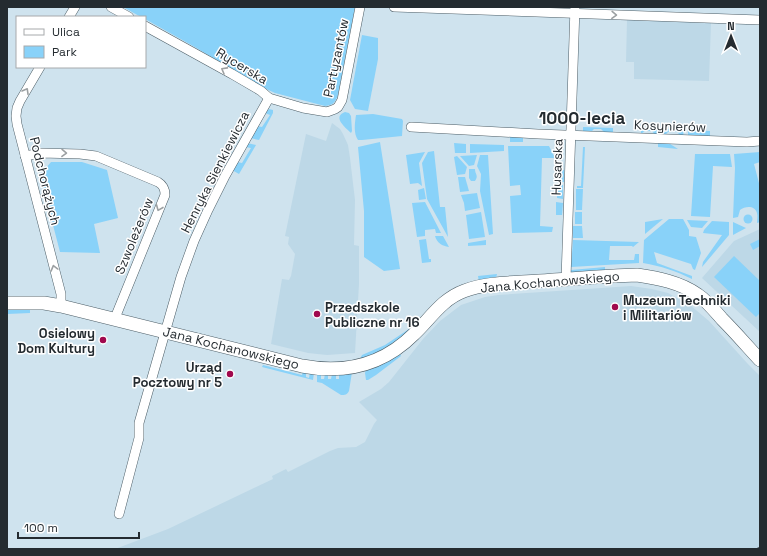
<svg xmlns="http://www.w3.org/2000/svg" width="767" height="556" viewBox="0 0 767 556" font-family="'Space Grotesk',sans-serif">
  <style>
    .built { fill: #bdd8e7 }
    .green { fill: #89d2f9 }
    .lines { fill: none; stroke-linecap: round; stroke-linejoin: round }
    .street-casing { stroke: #4d5e67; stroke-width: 10 }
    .secondary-casing { stroke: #4d5e67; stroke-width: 14 }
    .street { stroke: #fff; stroke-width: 9 }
    .secondary { stroke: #fff; stroke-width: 13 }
    .rail-casing { stroke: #485158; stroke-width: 4 }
    .rail { stroke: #fff; stroke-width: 2.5; stroke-dasharray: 8; stroke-linecap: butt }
    .oneway { stroke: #9ca0a2 }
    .poi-dot { fill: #a0084d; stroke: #fff; stroke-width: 1.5 }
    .labels { text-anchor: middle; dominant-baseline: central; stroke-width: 3; stroke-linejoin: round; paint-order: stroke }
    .street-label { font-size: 13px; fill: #242b30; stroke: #fff }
    .poi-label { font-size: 13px; font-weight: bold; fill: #242b30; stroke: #fff; text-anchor: start }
    .district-label { font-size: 17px; font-weight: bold; fill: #242b30; stroke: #fff }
  </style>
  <rect width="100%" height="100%" fill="#cfe3ee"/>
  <g class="built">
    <path d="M 627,20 L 711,23 L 709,81 L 634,79 L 634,62 L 626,62 Z"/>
    <path d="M 332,123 L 340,129 L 343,134 L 348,145 L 350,158 L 355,200 L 354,245 L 359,246 L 359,284 L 355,353 L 327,355 L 308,353 L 271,344 L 282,279 L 289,280 L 291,276 L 295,254 L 288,244 L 289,237 L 285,236 L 306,134 L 326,141 Z"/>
    <path d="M 760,229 L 760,332 L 702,278 L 734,241 Z"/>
    <path d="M 631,286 L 652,289 L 668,293 L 690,305 L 709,321 L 747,363 L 760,376 L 760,549 L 115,549 L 168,529 L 273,479 L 272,476 L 286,469 L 288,472 L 330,451 L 338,448 L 356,447 L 365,442 L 374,424 L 377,420 L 359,402 L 381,389 L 389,382 L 423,339 L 440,321 L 461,305 L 485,297 L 498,295 Z"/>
  </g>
  <g class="green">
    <path d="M 123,7 L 355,7 L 338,95 C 335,102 334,105 325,106 L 275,93 L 264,88 L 193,46 L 145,19 L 145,17 L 141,17 Z"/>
    <path d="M 362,35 L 378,38 L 378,59 L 368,111 L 355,109 L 350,100 Z"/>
    <path d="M 269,109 L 273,110 L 273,113 L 259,140 L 250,138 L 257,126 L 262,127 L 270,115 L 265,113 Z"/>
    <path d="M 345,112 L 349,113 L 351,116 L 352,131 L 351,133 C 345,127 332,117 345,112 Z"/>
    <path d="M 373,114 L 402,119 L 403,121 L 402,136 L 362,140 L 358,140 C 353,133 355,122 356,115 Z"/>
    <path d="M 583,127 L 613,128 L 613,133 L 605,133 L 601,129 L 594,129 L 591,132 L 583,131 Z"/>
    <path d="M 641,129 L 660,129 L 660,135 L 655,135 L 652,131 L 645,131 L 641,134 Z"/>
    <path d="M 664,129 L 684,130 L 683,136 L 680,135 L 677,132 L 668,132 L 665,135 L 664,135 Z"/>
    <path d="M 688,130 L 710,131 L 710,136 L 688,136 Z"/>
    <path d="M 510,136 L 523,137 L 523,142 L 510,142 Z"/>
    <path d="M 380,142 L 400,269 L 384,271 L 364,257 L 364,211 L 358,147 Z"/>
    <path d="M 658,142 L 667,142 L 678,149 L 658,147 Z"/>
    <path d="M 247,143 L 256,145 L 239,174 L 232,170 L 237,162 L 242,163 L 251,148 L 245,147 Z"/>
    <path d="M 454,143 L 466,144 L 466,153 L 455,153 Z"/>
    <path d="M 470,144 L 504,145 L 504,151 L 470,153 Z"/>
    <path d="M 508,146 L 549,146 L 555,158 L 542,158 L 540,226 L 553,227 L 552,232 L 512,233 L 510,196 L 521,195 L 520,185 L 510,186 Z"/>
    <path d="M 583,147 L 585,147 L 583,188 L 577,188 L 577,186 L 581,186 Z"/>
    <path d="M 434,151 L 440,207 L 445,207 L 448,237 L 427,199 L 422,163 L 428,152 Z"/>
    <path d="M 425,152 L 419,163 L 422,186 L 418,183 L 410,184 L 406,155 Z"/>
    <path d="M 760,152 L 760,162 L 754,164 L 760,187 L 760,222 L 757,223 C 757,220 758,216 757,213 C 755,205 745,206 740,210 L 738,217 L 733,218 L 735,168 L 734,154 Z"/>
    <path d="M 695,154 L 730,154 L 732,167 L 713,166 L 710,217 L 691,216 Z"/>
    <path d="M 477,155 L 474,165 L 469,166 L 460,156 Z"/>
    <path d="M 480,155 L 488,155 L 493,234 L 489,235 L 480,191 L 481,174 L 477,166 Z"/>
    <path d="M 457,156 L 467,167 L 465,174 L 457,175 L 454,157 Z"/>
    <path d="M 51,162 L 82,162 L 107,170 L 118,218 L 94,224 L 100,253 L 60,252 L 40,175 Z"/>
    <path d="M 469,169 L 475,169 C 475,175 479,175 475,181 L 471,181 L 469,178 Z"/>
    <rect x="557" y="170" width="7" height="12"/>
    <path d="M 458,177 L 465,177 L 469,191 L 460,192 Z"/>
    <path d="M 557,185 L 563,185 L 563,199 L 557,198 Z"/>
    <path d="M 424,188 L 426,199 L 419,200 L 418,190 Z"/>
    <path d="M 576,189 L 583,189 L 582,210 L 576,210 Z"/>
    <path d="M 477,193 L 480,208 L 465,211 L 464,203 L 461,195 Z"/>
    <path d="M 425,202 L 441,233 L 436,233 L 435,229 L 425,230 L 425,236 L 417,237 L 412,203 Z"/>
    <path d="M 556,202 L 563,203 L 562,215 L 556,215 Z"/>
    <path d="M 481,212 L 485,237 L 469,239 L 466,215 Z"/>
    <rect x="575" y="212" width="7" height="12"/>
    <circle cx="748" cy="219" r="4.5"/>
    <path d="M 663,219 L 645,234 L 645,222 Z"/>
    <path d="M 669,219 L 683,219 L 689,230 L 689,236 L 696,237 L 701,253 L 695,270 L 693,269 L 691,264 L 654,252 L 657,263 L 692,276 L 692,279 C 676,271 661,266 643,263 L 644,240 Z"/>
    <path d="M 687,220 L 708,221 L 702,228 L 691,227 Z"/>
    <path d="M 712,221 L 729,222 L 729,235 L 702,267 L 703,262 L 722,235 L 703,233 L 704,230 Z"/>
    <path d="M 733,222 L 746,228 L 733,235 Z"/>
    <path d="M 573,226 L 582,226 L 583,238 L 573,238 Z"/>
    <path d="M 435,236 L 443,236 L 449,247 C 442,246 437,243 435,236 Z"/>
    <path d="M 426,239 L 429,259 L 431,259 L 431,262 L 422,263 L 419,240 Z"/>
    <path d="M 760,239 L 760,246 L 753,250 L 750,244 Z"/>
    <path d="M 486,240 L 486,245 L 468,246 L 468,243 Z"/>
    <path d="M 573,240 L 639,242 L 633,247 L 632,246 L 610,246 L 609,260 L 634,260 L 635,254 L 639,254 L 639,263 L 571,267 Z"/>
    <path d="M 734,256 L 760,281 L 760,313 L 756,317 L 714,277 Z"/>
    <path d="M 605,267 L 605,272 L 573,273 L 571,272 L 571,270 Z"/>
    <path d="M 497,274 L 496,278 L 479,282 L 478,276 Z"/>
    <path d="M 7,307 L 30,307 L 30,313 L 7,314 Z"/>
    <path d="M 409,329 L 411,331 L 389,348 L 360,359 L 362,355 L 385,345 Z"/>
    <path d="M 399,352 L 401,356 L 376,375 L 368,380 L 366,380 L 365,373 L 366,370 Z"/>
    <path d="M 263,365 L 302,375 L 303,371 L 306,372 L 306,377 L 309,378 L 310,372 L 314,373 L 313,380 L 262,367 Z"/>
    <path d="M 352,372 L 349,391 C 347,395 345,395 341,395 L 322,383 L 317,382 L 317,373 L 321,374 L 321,379 L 324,379 L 325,374 L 328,374 L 328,379 L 331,379 L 332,374 L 336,374 L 336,379 L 339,379 L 339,374 Z"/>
  </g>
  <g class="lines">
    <defs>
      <g id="street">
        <path d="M 111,7 L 129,17"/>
        <path d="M 394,7 L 760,20"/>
        <path d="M 69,17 L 75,7"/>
        <path d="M 145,26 L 232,74 L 261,91 L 269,98 L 303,108 L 327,112 L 335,109 L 338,107 L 342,100 L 360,7"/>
        <path d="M 40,67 L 20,101 L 17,108 L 16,116 L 17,124 L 61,294 L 61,306"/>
        <path d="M 411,127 L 538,134 L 747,142 L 760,141"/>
        <path d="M 25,156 L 41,153 L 80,154 L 96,156 L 158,182 C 163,185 165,188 165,195 L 115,318"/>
        <path d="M 566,279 L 575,7"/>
        <path d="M 119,514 L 139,438 L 139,423 L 181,277 L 194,241 L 208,210 L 225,176 L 269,98"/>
      </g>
      <path id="secondary" d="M 7,303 L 44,303 L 61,306 L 302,366 C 344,374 383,365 414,334 C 430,319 442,299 464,291 C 488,282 514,283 539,281 C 572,279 604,276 637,275 C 657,278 680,282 698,295 C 707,301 715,311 722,319 C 735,332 747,346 760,360"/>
    </defs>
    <use href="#street" class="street-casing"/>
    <use href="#secondary" class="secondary-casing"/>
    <use href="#street" class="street"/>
    <use href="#secondary" class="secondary"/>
    <defs>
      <path id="rail" d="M 759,549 L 760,549"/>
    </defs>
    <use href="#rail" class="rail-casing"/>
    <use href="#rail" class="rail"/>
  </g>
  <defs><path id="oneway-chevron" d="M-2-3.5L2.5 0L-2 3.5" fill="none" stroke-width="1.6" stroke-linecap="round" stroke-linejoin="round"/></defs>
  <g class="oneway">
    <use href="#oneway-chevron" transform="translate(614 15) rotate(2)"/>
    <use href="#oneway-chevron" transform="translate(224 70) rotate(-151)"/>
    <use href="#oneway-chevron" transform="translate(26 91) rotate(-60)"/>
    <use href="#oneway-chevron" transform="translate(64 153) rotate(1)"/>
    <use href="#oneway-chevron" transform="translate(159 208) rotate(112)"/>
    <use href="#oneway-chevron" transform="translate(54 268) rotate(-105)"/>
  </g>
  <g class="poi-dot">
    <circle cx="615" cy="307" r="4"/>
    <circle cx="317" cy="314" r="4"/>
    <circle cx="103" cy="340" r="4"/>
    <circle cx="230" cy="374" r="4"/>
  </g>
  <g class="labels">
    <g class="street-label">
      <text transform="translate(336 58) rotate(-78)">Partyzantów</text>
      <text transform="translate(242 66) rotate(31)">Rycerska</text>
      <text transform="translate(670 126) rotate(2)">Kosynierów</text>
      <text transform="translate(557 167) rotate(-88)">Husarska</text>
      <text transform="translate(215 172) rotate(-63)">Henryka Sienkiewicza</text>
      <text transform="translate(45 181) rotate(76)">Podchorążych</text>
      <text transform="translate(134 236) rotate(-68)">Szwoleżerów</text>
      <text transform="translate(550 282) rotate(-5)">Jana Kochanowskiego</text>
      <text transform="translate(231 348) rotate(14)">Jana Kochanowskiego</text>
    </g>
    <g class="poi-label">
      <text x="623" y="300">Muzeum Techniki<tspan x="623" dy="15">i Militariów</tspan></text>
      <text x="325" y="307">Przedszkole<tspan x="325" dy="15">Publiczne nr 16</tspan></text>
      <text x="95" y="333" text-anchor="end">Osielowy<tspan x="95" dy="15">Dom Kultury</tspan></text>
      <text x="222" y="367" text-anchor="end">Urząd<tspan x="222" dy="15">Pocztowy nr 5</tspan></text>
    </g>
    <g class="district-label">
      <text x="582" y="118">1000-lecia</text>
    </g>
  </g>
  <rect width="767" height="556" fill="none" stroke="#242b30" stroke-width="16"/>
  <rect x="16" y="16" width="130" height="52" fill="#ffffff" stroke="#a7aaac"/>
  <rect x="24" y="29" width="20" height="6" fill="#ffffff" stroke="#a7aaac"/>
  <text x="52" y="36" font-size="12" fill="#242b30">Ulica</text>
  <rect x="24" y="46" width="20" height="12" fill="#89d2f9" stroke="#a7aaac"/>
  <text x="52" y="56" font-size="12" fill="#242b30">Park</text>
  <g transform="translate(731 36)" stroke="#ffffff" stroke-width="3" paint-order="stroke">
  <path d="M0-3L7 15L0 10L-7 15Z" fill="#242b30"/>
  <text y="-6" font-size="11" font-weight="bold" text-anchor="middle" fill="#242b30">N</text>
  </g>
  <path d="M18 532v6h121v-6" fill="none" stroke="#242b30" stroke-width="2"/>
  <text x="24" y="532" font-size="12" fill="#242b30" stroke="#ffffff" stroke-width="3" paint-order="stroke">100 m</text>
</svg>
